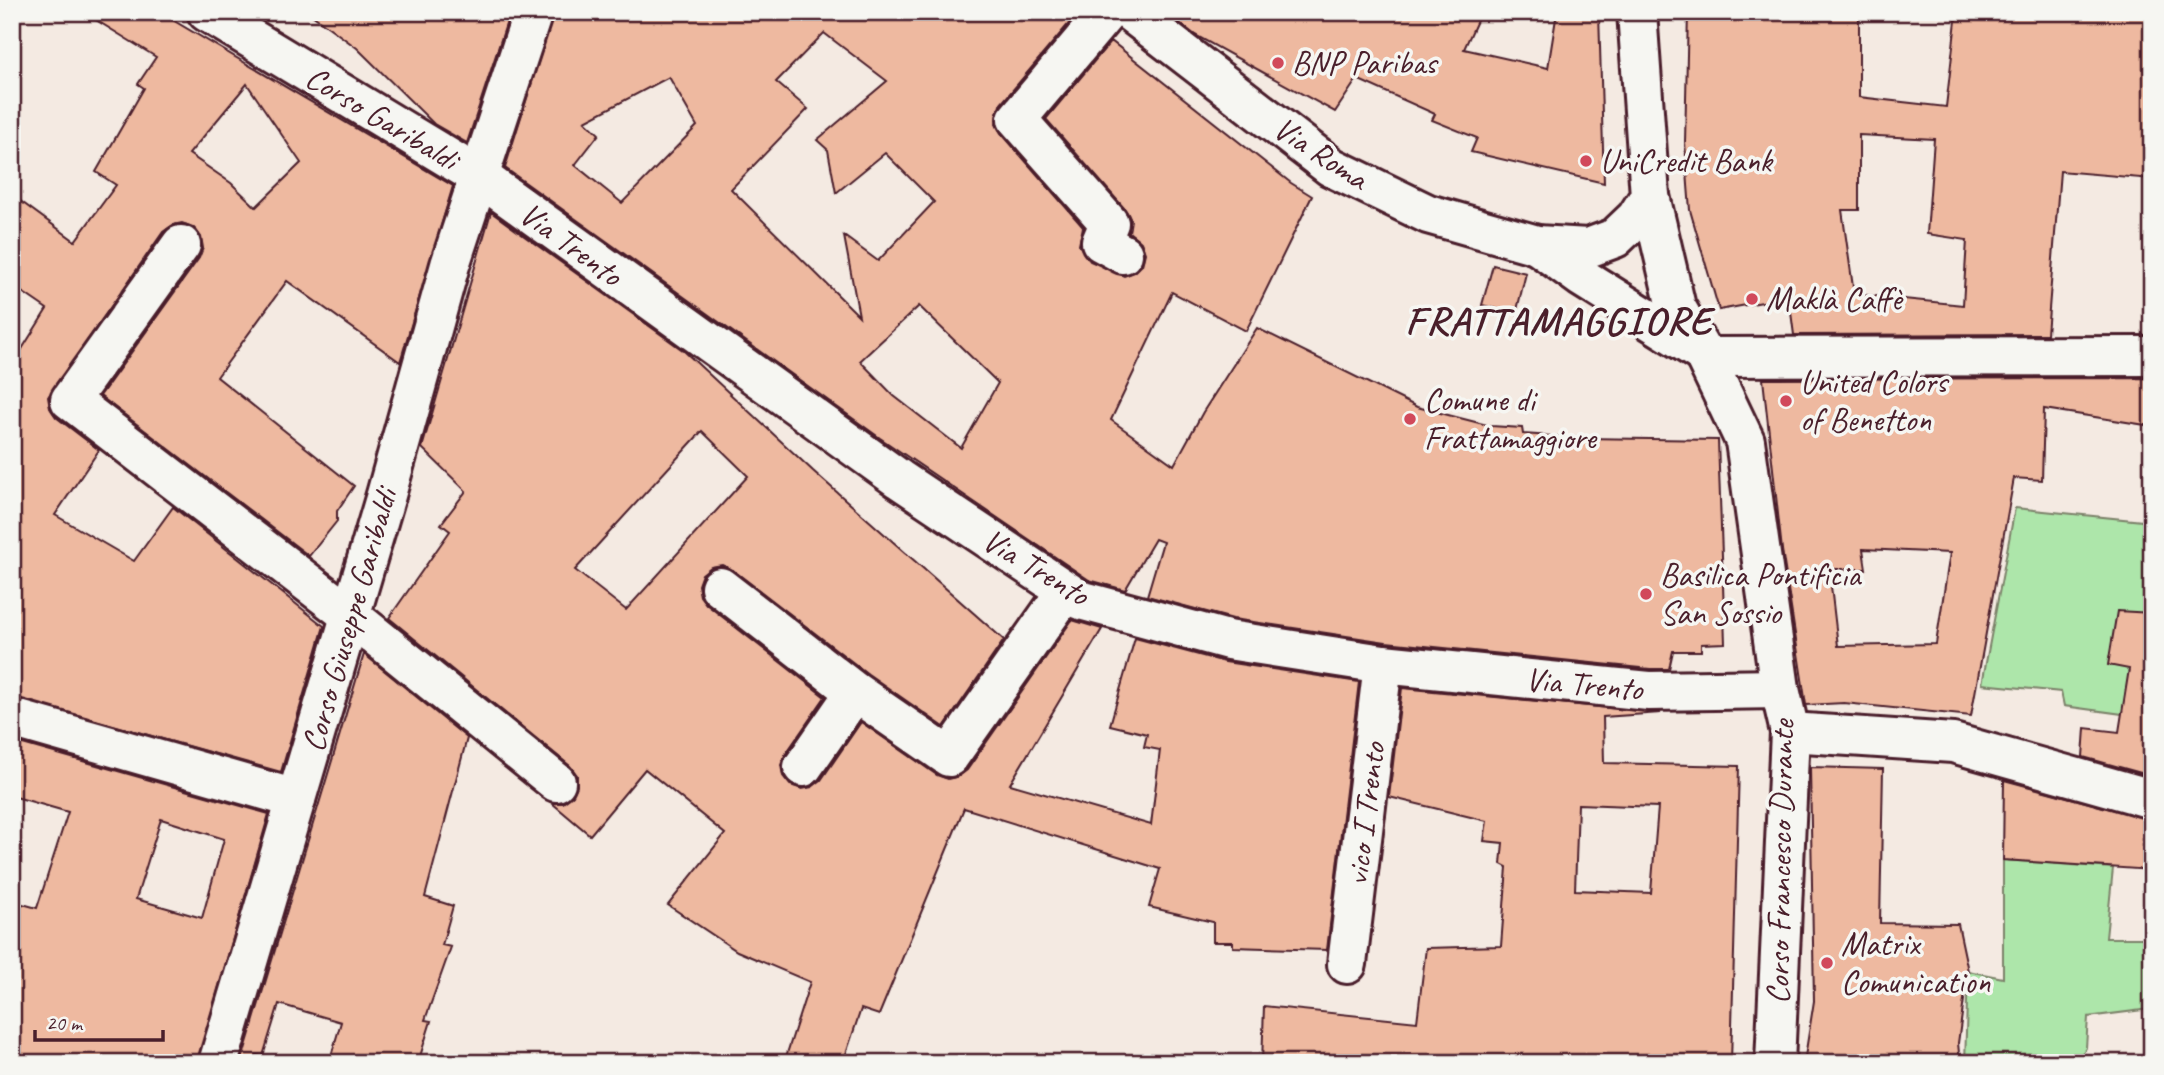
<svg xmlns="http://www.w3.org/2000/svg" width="2164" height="1075" viewBox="0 0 2164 1075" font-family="Caveat,sans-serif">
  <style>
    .green { fill: #ade6aa; stroke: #7c826a; stroke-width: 2 }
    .building { fill: #eeb9a0; stroke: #4a1f2b; stroke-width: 2; fill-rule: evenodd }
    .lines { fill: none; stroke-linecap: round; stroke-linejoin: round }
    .street-casing { stroke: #4a1f2b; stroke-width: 44 }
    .secondary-casing { stroke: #4a1f2b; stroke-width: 44 }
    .street { stroke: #f6f6f2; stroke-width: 38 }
    .secondary { stroke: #f6f6f2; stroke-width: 38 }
    .poi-dot { fill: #d1495b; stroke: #f6f6f2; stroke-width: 2.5 }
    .labels { text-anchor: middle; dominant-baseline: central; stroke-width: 7; stroke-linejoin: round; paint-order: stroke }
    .poi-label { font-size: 33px; fill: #4a1f2b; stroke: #f6f6f2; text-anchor: start }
    .street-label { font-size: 33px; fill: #4a1f2b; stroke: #f6f6f2 }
    .district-label { font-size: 40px; font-weight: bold; letter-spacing: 2px; fill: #4a1f2b; stroke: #f6f6f2 }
  </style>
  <rect width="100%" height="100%" fill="#f4eae2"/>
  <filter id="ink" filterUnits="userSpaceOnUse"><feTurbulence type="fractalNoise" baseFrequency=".0143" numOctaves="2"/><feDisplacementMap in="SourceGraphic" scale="14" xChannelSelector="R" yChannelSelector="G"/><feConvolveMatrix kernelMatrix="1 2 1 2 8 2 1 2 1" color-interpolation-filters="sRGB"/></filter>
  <g filter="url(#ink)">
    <g class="green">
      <path d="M 2015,508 L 2152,522 L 2152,718 L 2064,706 L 2061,692 L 1982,684 Z"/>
      <path d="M 2003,860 L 2113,868 L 2106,938 L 2152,938 L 2150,1009 L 2088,1017 L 2086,1048 L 2075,1063 L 1965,1063 L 1968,971 L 2003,978 Z"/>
    </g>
    <g class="building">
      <path d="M 83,12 L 159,12 L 453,186 L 400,362 L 287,281 L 217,377 L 354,486 L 337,511 L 337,521 L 309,556 L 100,396 L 199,258 L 203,248 L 201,237 L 193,227 L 182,223 L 173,225 L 163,232 L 48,397 L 50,408 L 56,417 L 99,450 L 55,515 L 134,561 L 173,507 L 324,626 L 281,772 L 12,697 L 12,365 L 47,309 L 12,285 L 12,195 L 75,241 L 116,185 L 96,172 L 144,88 L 138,84 L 156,57 ZM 247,84 L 301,163 L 256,207 L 231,183 L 189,154 Z"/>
      <path d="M 308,12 L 510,12 L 467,143 L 434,124 L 357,48 Z"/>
      <path d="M 554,12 L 1074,12 L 1077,14 L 1000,105 L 996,124 L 1001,133 L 1083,227 L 1079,245 L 1090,261 L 1124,276 L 1135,272 L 1142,265 L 1145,253 L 1141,242 L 1129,232 L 1131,220 L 1125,209 L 1046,119 L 1111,41 L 1291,183 L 1312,196 L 1246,331 L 1172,292 L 1111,420 L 1174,465 L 1203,412 L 1257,328 L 1417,407 L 1491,426 L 1522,428 L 1523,434 L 1581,438 L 1718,440 L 1725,643 L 1701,644 L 1701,651 L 1673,651 L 1669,669 L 1650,669 L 1386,642 L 1233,619 L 1147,596 L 1163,542 L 1155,539 L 1125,590 L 1089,580 L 880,438 L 505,168 ZM 824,33 L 887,81 L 817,140 L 828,150 L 836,193 L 885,153 L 934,202 L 878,261 L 844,236 L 859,316 L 731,189 L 808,109 L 776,82 ZM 669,77 L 697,126 L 622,203 L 575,165 L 599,134 L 585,121 ZM 919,306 L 998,383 L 961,448 L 894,396 L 860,361 Z"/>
      <path d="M 1166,12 L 1481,12 L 1464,49 L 1548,68 L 1557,12 L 1599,12 L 1604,183 L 1471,152 L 1477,138 L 1432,120 L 1435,114 L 1357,79 L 1335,112 L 1195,35 Z"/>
      <path d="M 1688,12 L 1859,12 L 1859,97 L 1946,107 L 1957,12 L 2152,12 L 2152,179 L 2060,171 L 2047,334 L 1794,335 L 1789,297 L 1719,310 L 1690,210 L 1688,185 L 1685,142 ZM 1859,135 L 1934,139 L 1927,234 L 1967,240 L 1963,305 L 1854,294 L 1842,210 L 1859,210 Z"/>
      <path d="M 491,212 L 684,351 L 813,471 L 1004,640 L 944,727 L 868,674 L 733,570 L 722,565 L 711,567 L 702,574 L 698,585 L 700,596 L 706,604 L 825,697 L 785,755 L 781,765 L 783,776 L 790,785 L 802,789 L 812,787 L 821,780 L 861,722 L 937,775 L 948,779 L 959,776 L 967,770 L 1072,620 L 1102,629 L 1010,784 L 1151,825 L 1160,750 L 1144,747 L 1147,734 L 1110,725 L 1135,638 L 1225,662 L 1359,682 L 1327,950 L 1233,947 L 1233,942 L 1213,942 L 1213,922 L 1149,907 L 1160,869 L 964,808 L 879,1015 L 861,1009 L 843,1063 L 784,1063 L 810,982 L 737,951 L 668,905 L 725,834 L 645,769 L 590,835 L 552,803 L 563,803 L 573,795 L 577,786 L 577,775 L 570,766 L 389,618 L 450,531 L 441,524 L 466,491 L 422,448 ZM 702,431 L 748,476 L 626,610 L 575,570 Z"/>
      <path d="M 1493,265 L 1526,273 L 1516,314 L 1482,305 Z"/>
      <path d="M 2152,378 L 2152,426 L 2044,409 L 2042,480 L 2014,478 L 1971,716 L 1844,703 L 1806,705 L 1782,550 L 1763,379 ZM 1863,549 L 1950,553 L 1936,644 L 1838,646 L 1829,569 L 1866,569 Z"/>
      <path d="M 2117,611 L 2152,613 L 2152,776 L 2083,757 L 2085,728 L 2119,732 L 2129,669 L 2108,665 Z"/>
      <path d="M 364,654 L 467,738 L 425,897 L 453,906 L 442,945 L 451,947 L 425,1020 L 431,1021 L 418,1063 L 329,1063 L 341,1022 L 279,1004 L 263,1056 L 257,1055 L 255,1063 L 241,1063 Z"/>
      <path d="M 1402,688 L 1661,713 L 1603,717 L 1604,763 L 1739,766 L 1731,1063 L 1262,1063 L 1264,1006 L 1417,1022 L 1426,948 L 1501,946 L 1507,867 L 1501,864 L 1503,843 L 1484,841 L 1487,821 L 1389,797 ZM 1578,804 L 1658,807 L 1651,893 L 1575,890 Z"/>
      <path d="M 12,741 L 269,814 L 197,1063 L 12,1063 L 12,901 L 37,908 L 68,812 L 12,796 ZM 161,819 L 224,839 L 202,918 L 136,899 Z"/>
      <path d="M 1810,767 L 1883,769 L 1880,923 L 1958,924 L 1968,971 L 1958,1043 L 1960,1063 L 1804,1063 L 1814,1001 Z"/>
      <path d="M 2004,780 L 2152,820 L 2152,870 L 2003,860 Z"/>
    </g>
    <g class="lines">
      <defs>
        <g id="street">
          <path d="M 207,12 L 480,177 L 899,479 L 1080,600 L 1228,640 L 1383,664 L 1649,691 L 1780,689"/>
          <path d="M 1107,12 L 1017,119 L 1109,223 L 1101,242 L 1123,254"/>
          <path d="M 181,245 L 70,400 L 351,616 L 556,782"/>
          <path d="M 1705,357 L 2152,356"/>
          <path d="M 720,587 L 855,692 L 949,757 L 1066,591"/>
          <path d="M 12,718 L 296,799"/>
          <path d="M 1790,732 L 1953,743 L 2152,799"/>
          <path d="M 803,767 L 855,692"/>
          <path d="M 1347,964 L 1383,664"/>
          <path d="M 218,1063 L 386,495 L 450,265 L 533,12"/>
        </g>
        <g id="secondary">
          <path d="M 1130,12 L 1331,167 L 1428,214 L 1537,245 L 1588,248 L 1615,238 L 1636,218 L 1650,196"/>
          <path d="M 1637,12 L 1650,196 L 1676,307 L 1705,357 L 1745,441 L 1780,689 L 1790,732 L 1775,1063"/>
          <path d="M 1537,245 L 1581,277 L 1699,351"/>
        </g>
      </defs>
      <use href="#street" class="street-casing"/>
      <use href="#secondary" class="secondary-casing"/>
      <use href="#street" class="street"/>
      <use href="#secondary" class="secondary"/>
    </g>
  </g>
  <g class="poi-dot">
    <circle cx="1278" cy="63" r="7"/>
    <circle cx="1586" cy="161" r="7"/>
    <circle cx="1752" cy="299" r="7"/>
    <circle cx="1786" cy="401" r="7"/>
    <circle cx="1410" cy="419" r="7"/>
    <circle cx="1646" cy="594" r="7"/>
    <circle cx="1827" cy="963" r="7"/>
  </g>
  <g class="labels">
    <g class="poi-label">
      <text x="1292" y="63">BNP Paribas</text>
      <text x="1600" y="161">UniCredit Bank</text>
      <text x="1766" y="299">Maklà Caffè</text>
      <text x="1800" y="382">United Colors<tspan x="1800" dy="38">of Benetton</tspan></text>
      <text x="1424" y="400">Comune di<tspan x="1424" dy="38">Frattamaggiore</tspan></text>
      <text x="1660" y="575">Basilica Pontificia<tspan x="1660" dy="38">San Sossio</tspan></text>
      <text x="1841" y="944">Matrix<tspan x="1841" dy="38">Comunication</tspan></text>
    </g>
    <g class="street-label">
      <text transform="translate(382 118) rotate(31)">Corso Garibaldi</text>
      <text transform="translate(1321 153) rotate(33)">Via Roma</text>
      <text transform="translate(571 244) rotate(36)">Via Trento</text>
      <text transform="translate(1036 567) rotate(31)">Via Trento</text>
      <text transform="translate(349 620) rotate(-74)">Corso Giuseppe Garibaldi</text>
      <text transform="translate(1584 684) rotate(5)">Via Trento</text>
      <text transform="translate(1365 814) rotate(-83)">vico I Trento</text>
      <text transform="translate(1780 862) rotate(-89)">Corso Francesco Durante</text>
    </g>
    <g class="district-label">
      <text x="1559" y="321">FRATTAMAGGIORE</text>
    </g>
  </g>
  <rect width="2164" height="1075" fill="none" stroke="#f6f6f2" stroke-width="42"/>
  <rect x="21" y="21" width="2122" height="1033" fill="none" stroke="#4a1f2b" stroke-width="2.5" filter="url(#ink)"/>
  <path d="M35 1030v10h128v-10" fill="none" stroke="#4a1f2b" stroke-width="3.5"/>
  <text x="46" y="1030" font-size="21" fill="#4a1f2b" stroke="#f6f6f2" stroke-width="5" paint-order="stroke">20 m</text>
</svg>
